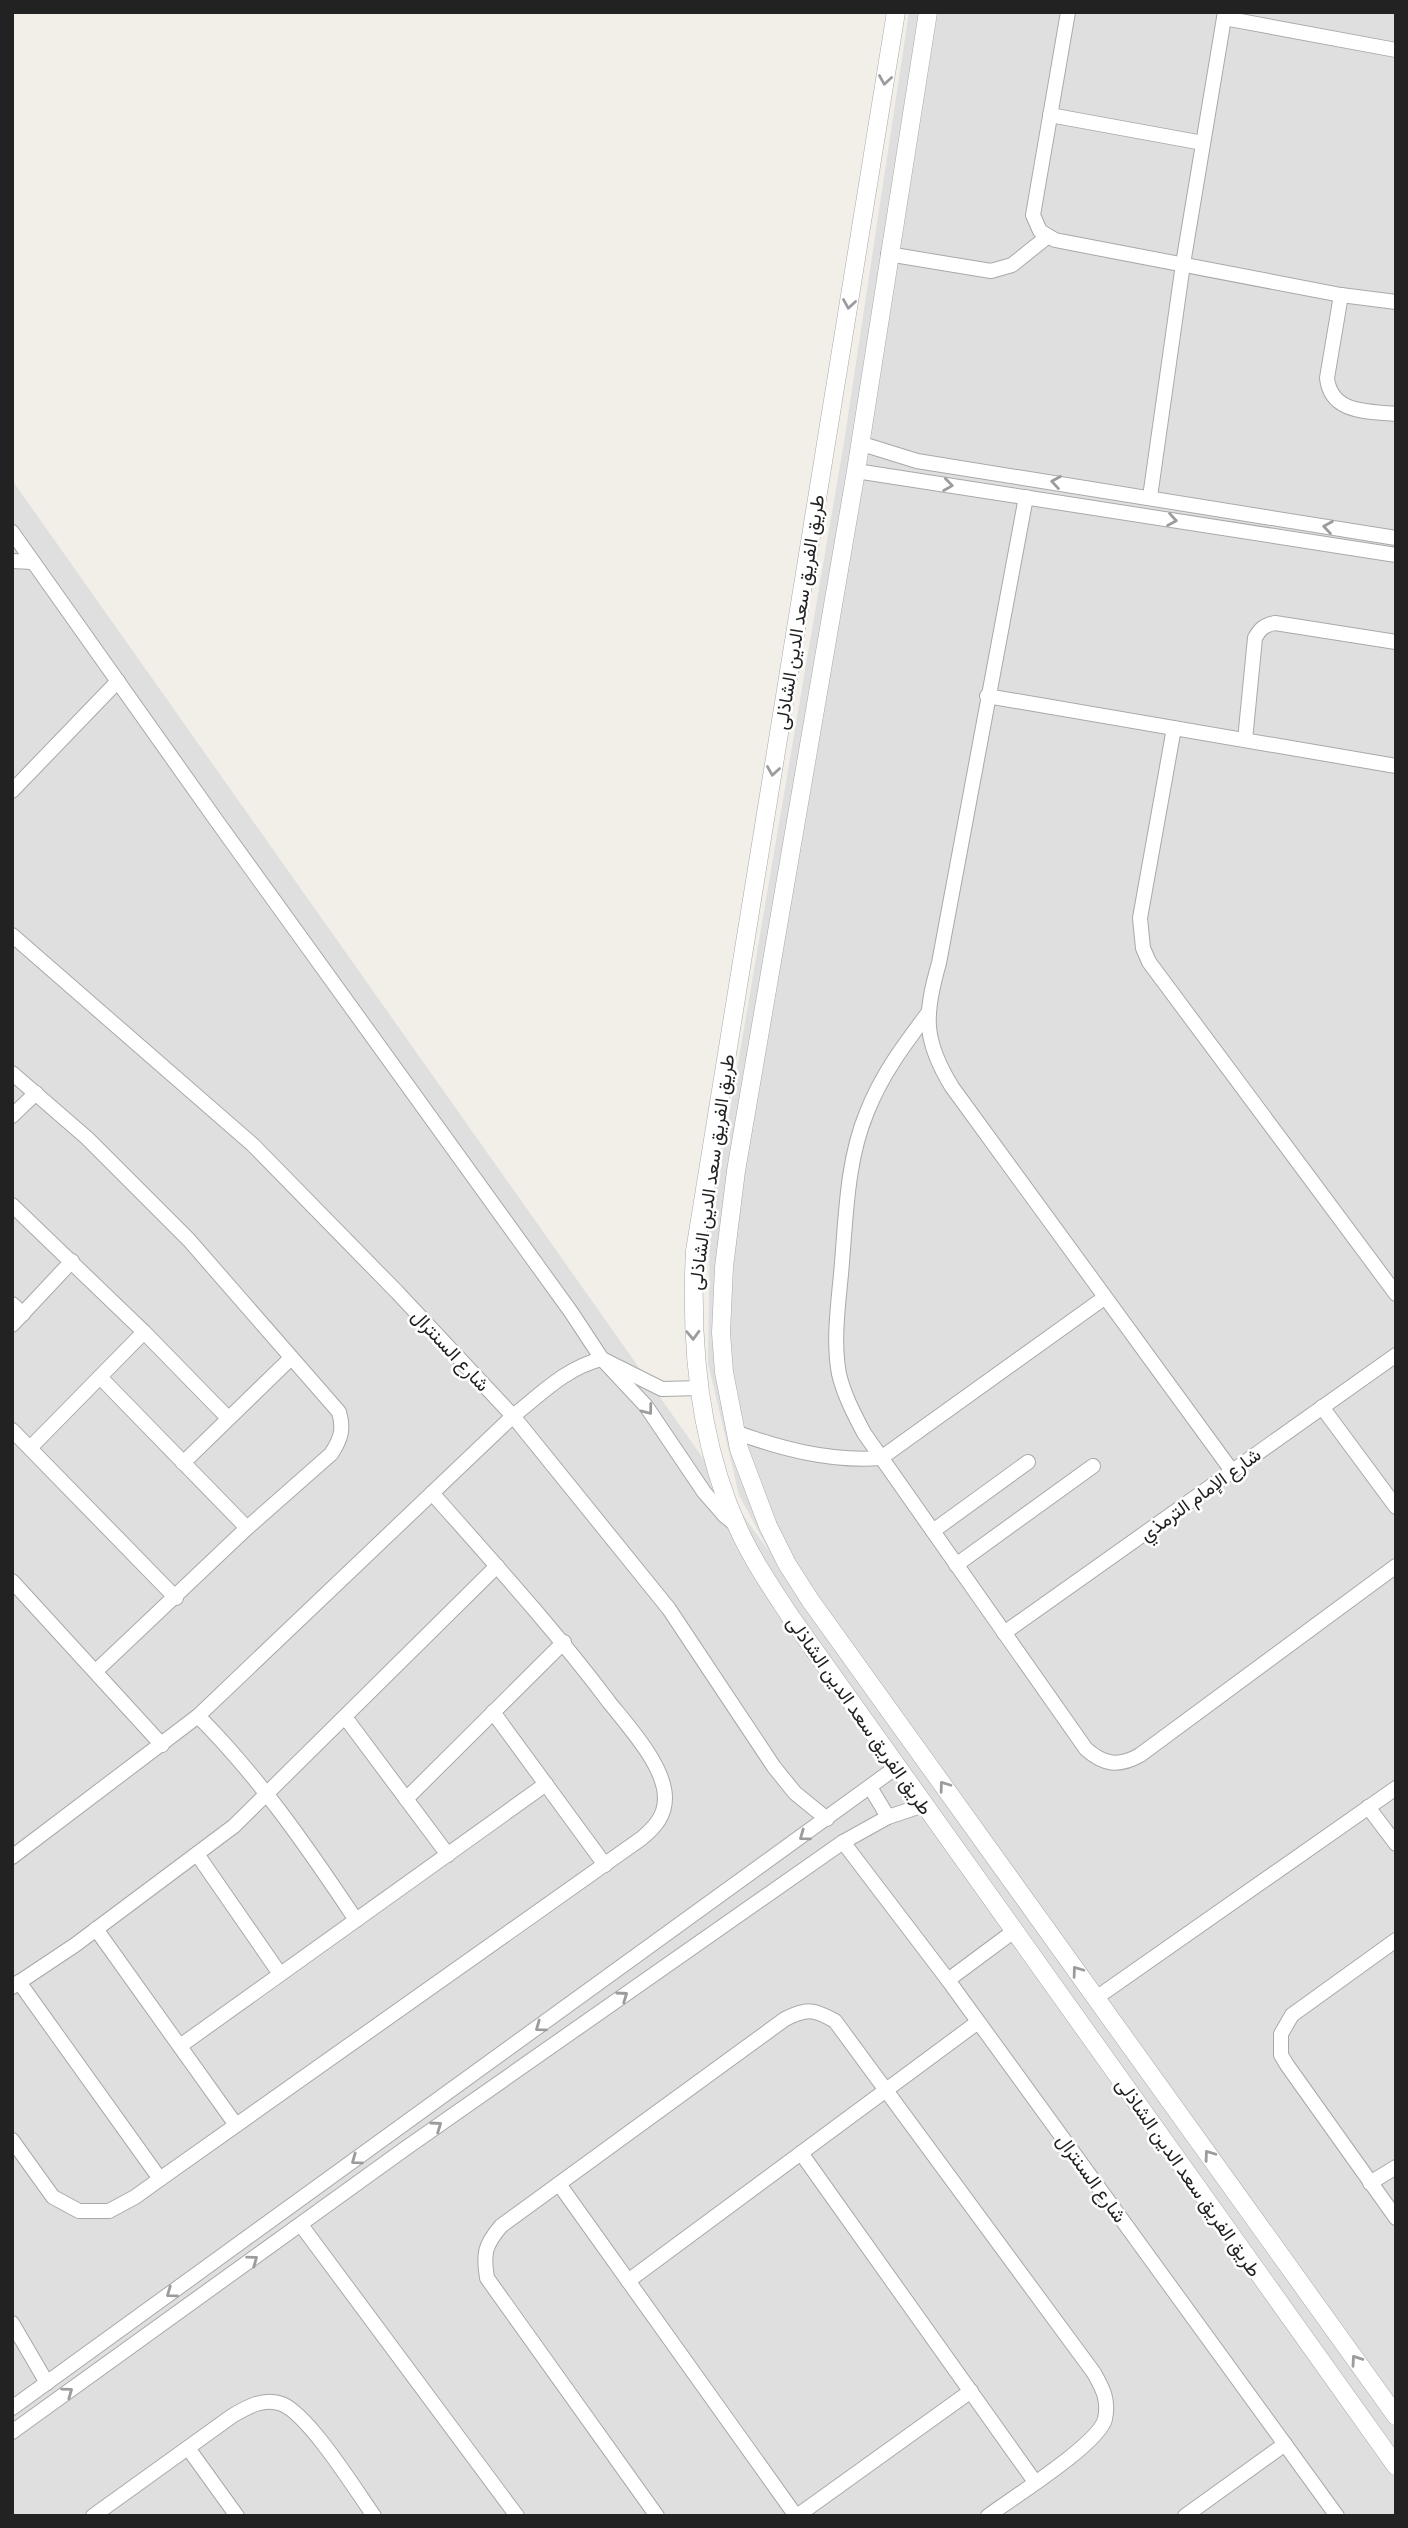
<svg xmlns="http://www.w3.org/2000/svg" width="1408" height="2528" viewBox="0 0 1408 2528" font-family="'PT Sans Narrow',Vazirmatn,sans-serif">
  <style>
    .residential { fill: #e0dfdf }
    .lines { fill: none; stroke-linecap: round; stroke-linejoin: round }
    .minor-casing { stroke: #a9a9a9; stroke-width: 16 }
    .tertiary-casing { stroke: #a9a9a9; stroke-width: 19 }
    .minor { stroke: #fff; stroke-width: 14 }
    .tertiary { stroke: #fff; stroke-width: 18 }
    .oneway { stroke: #9c9c9c }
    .labels { text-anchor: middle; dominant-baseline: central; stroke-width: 5; stroke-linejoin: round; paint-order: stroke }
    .street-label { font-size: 19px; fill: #222; stroke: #fff }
  </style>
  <rect width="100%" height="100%" fill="#f2efe9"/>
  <path class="residential" d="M 909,12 L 1396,12 L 1396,2516 L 12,2516 L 12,480 L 770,1553 L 739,1495 L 708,1363 L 710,1228 L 844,442 Z"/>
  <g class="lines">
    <defs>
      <g id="minor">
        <path d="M 1068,12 L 1033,215 L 1040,231 L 1055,240 L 1341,295 L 1396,302"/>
        <path d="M 1224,18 L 1396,50"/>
        <path d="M 1050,115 L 1203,143"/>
        <path d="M 888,254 L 991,271 L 1012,265 L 1047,237"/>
        <path d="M 1341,295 L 1327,378 C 1331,414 1368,411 1396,414"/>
        <path d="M 859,443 L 917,461 L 1396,538"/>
        <path d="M 856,471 L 1396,555"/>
        <path d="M 1026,497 L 939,963 C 924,1015 923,1040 952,1087 L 1232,1471"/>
        <path d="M 1150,497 L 1183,264 L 1225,12"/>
        <path d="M 12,532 L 216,820 L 571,1312 L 602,1359 L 646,1406 L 704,1492 L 724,1515 L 736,1525"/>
        <path d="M 12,561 L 33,562"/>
        <path d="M 987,696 L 1396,766"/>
        <path d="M 1174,728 L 1140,918 L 1143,948 L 1149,962 L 1396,1294"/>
        <path d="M 1245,740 L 1255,638 C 1260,629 1264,625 1275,623 L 1396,642"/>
        <path d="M 12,791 L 118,681"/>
        <path d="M 12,935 L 253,1145 L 397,1292 L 513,1416 L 669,1609 L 774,1767 L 795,1793 L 827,1819"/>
        <path d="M 928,1013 C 904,1045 882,1074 867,1112 C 846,1162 846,1220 841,1274 C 838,1306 833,1342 839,1374 C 844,1395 854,1414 864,1433 L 1086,1749 C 1104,1765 1119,1767 1140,1755 L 1396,1566"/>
        <path d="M 12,1073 L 87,1138 L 189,1240 L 339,1412 C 344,1429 341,1439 331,1454 L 247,1528 L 96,1671"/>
        <path d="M 12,1116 L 36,1093"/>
        <path d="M 12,1205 L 144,1332 L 228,1418"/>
        <path d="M 12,1304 L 23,1314"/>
        <path d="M 12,1325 L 72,1261"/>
        <path d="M 100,1377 L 247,1528"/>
        <path d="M 1322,1407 L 1396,1507"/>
        <path d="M 12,1430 L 176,1598"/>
        <path d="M 735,1432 C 782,1449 831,1462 881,1458 L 1104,1298"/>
        <path d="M 31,1447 L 144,1332"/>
        <path d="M 183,1463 L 291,1358"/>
        <path d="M 933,1531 L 1028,1462"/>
        <path d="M 956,1565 L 1093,1466"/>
        <path d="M 12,1581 L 162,1745"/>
        <path d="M 1004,1633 L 1396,1355"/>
        <path d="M 493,1712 L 605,1865"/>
        <path d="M 198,1716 C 259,1777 308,1848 356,1920"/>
        <path d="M 345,1717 L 448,1855"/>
        <path d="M 870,1787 L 888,1817"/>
        <path d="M 406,1799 L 564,1642"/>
        <path d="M 1368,1807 L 1396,1844"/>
        <path d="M 843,1842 L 948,1980 L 1337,2516"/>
        <path d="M 197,1854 L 280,1974"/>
        <path d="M 12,1857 L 198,1716 L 513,1416 C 541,1394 567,1367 602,1359 L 662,1389 L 700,1388"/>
        <path d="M 96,1929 L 236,2125"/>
        <path d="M 1396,1940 L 1292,2015 L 1281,2034 L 1281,2055 L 1287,2065 L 1396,2218"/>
        <path d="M 948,1980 L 1014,1931"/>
        <path d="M 19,1982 L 160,2179"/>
        <path d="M 12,1987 L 75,1945 L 234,1826 L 497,1566"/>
        <path d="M 1096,1998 L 1396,1788"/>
        <path d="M 180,2046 L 546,1784"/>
        <path d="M 12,2140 L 53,2197 L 79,2211 L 109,2211 L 135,2197 L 160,2179 L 642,1838 C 655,1827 665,1816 665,1798 C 665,1766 628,1726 609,1702 C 554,1629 493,1562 432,1493"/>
        <path d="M 801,2153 L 1035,2482"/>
        <path d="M 1370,2183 L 1396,2167"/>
        <path d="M 559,2184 L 796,2516"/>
        <path d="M 301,2225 L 517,2516"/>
        <path d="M 628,2281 L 978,2022"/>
        <path d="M 12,2323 L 47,2383"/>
        <path d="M 12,2408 L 898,1766"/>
        <path d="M 12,2432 L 406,2148 L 843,1842 L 888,1817 L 924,1805"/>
        <path d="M 188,2448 L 237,2516"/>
        <path d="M 93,2516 L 232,2416 C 247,2407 264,2397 282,2404 C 309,2415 355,2489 374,2516"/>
        <path d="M 657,2516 L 487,2278 C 483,2253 485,2245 501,2226 L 785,2019 C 807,2008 814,2009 835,2021 L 1094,2373 C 1103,2389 1109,2400 1105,2419 C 1099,2444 1012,2498 988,2516"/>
        <path d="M 797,2516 L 971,2391"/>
        <path d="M 1185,2516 L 1285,2444"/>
      </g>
      <g id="tertiary">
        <path d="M 896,12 L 695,1251 C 690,1344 699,1442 738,1528 C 752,1559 771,1587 790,1616 L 1396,2466"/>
        <path d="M 928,12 L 856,471 L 736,1171 L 724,1267 L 721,1333 L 724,1372 L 739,1449 L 768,1526 L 787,1564 L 810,1600 L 1396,2416"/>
      </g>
    </defs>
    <use href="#minor" class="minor-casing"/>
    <use href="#tertiary" class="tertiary-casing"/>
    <use href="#minor" class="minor"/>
    <use href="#tertiary" class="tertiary"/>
  </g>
  <defs><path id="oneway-chevron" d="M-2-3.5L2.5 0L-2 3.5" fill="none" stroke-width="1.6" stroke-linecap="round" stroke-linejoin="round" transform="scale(1.75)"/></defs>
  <g class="oneway">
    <use href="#oneway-chevron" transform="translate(885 80) rotate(99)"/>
    <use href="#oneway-chevron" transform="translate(849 304) rotate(99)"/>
    <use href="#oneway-chevron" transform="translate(1056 482) rotate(-171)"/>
    <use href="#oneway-chevron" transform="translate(948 485) rotate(8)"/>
    <use href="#oneway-chevron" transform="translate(1172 520) rotate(9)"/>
    <use href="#oneway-chevron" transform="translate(1328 527) rotate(-171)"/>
    <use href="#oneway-chevron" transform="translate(773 771) rotate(99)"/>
    <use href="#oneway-chevron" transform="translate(693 1335) rotate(88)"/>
    <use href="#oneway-chevron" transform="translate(648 1410) rotate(53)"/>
    <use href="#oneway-chevron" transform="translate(944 1786) rotate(-126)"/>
    <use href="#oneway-chevron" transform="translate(804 1836) rotate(144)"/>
    <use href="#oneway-chevron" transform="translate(1077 1971) rotate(-126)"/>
    <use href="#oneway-chevron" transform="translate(623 1996) rotate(-35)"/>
    <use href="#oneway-chevron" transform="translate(540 2027) rotate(144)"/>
    <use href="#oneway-chevron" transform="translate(437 2126) rotate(-35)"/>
    <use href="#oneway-chevron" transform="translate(1209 2155) rotate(-126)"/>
    <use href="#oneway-chevron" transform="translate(356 2160) rotate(144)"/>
    <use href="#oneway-chevron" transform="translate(253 2260) rotate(-36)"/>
    <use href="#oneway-chevron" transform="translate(171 2293) rotate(144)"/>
    <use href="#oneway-chevron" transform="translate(1356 2360) rotate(-125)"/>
    <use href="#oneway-chevron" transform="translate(68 2392) rotate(-36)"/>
  </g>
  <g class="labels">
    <g class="street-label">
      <text transform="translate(799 612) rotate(-81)">طريق الفريق سعد الدين الشاذلى</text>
      <text transform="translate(711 1172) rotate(-82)">طريق الفريق سعد الدين الشاذلى</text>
      <text transform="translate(451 1350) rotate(47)">شارع السنترال</text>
      <text transform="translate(1200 1494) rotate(-36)">شارع الإمام الترمذي</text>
      <text transform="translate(860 1715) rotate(55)">طريق الفريق سعد الدين الشاذلى</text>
      <text transform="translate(1189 2177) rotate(55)">طريق الفريق سعد الدين الشاذلى</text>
      <text transform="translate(1092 2178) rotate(54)">شارع السنترال</text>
    </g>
  </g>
  <rect width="1408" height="2528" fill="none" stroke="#222222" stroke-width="28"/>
</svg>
